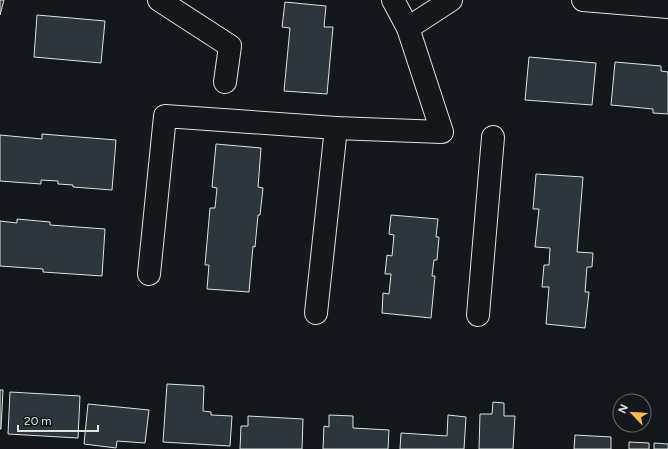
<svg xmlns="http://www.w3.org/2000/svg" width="668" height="449" viewBox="0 0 668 449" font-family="Figtree,sans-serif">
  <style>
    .building { fill: #2c363c; stroke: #d8e6dc }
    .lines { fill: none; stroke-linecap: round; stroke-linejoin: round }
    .minor-casing { stroke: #d8e6dc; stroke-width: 24 }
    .minor { stroke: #14181c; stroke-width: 22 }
  </style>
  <rect width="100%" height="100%" fill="#14181c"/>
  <g class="building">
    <path d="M 0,0 L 4,0 L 0,15 Z"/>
    <path d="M 285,2 L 326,6 L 324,27 L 333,27 L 327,94 L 284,91 L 290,28 L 282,27 Z"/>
    <path d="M 37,15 L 105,21 L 101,63 L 34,57 Z"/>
    <path d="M 529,57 L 596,63 L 592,105 L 525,100 Z"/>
    <path d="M 615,62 L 661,66 L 661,71 L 668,72 L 668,114 L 653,113 L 653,109 L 611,105 Z"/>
    <path d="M 42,134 L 116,140 L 112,190 L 73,187 L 73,185 L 58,184 L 58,181 L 41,180 L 41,184 L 0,181 L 0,135 L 42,139 Z"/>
    <path d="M 216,144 L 261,148 L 258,187 L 263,188 L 260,215 L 258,215 L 255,247 L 253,246 L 249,292 L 207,289 L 209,265 L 205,265 L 210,208 L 215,208 L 217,188 L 212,187 Z"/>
    <path d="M 536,174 L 583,177 L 577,252 L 593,253 L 592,267 L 587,267 L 585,292 L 589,292 L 585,328 L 546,324 L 549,287 L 542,287 L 544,265 L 549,265 L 550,248 L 535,247 L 539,209 L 533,209 Z"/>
    <path d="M 391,215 L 438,219 L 436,237 L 439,237 L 437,260 L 434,260 L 432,276 L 435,276 L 431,318 L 382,313 L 383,293 L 389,294 L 391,274 L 385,274 L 387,255 L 392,256 L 394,235 L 389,234 Z"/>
    <path d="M 17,219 L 50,222 L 50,225 L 105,229 L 102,276 L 43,272 L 43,269 L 0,266 L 0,221 L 17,223 Z"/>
    <path d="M 167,384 L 204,386 L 203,411 L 211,412 L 211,415 L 232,416 L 230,446 L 163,442 Z"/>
    <path d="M 0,390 L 3,390 L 1,429 L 0,429 Z"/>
    <path d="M 10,392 L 80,396 L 78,438 L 8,434 Z"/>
    <path d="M 493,402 L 504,403 L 504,416 L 515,416 L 513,449 L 479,449 L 480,414 L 492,414 Z"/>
    <path d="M 88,404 L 149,410 L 145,443 L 117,441 L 116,448 L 84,444 Z"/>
    <path d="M 329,415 L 353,416 L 353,428 L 389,430 L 388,449 L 323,449 L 324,426 L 329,427 Z"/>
    <path d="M 448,415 L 466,417 L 464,449 L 400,449 L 401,433 L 447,436 Z"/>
    <path d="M 248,416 L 303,419 L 302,449 L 240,449 L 241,426 L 248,426 Z"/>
    <path d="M 575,435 L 611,437 L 611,449 L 574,449 Z"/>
    <path d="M 629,442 L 649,443 L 649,449 L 629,449 Z"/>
    <path d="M 654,443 L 668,444 L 668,449 L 654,449 Z"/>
  </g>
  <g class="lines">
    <defs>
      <g id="minor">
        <path d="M 159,0 L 230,46 L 225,82"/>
        <path d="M 583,0 L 668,7"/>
        <path d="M 408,28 L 451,0"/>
        <path d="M 149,274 L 165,116 L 336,128 L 442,132 L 408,28 L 393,0"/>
        <path d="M 316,313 L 336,128"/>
        <path d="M 478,315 L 493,137"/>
      </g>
    </defs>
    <use href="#minor" class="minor-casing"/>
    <use href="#minor" class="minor"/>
  </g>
  <g transform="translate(632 413) rotate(295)"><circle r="19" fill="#14181c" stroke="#626a69"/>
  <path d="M0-3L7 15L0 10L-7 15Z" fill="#ffb74d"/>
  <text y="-6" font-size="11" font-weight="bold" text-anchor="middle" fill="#d8e6dc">N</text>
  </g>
  <path d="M18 425v6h80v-6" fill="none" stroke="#d8e6dc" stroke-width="2"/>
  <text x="24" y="425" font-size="12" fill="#d8e6dc" stroke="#14181c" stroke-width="3" paint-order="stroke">20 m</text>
</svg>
